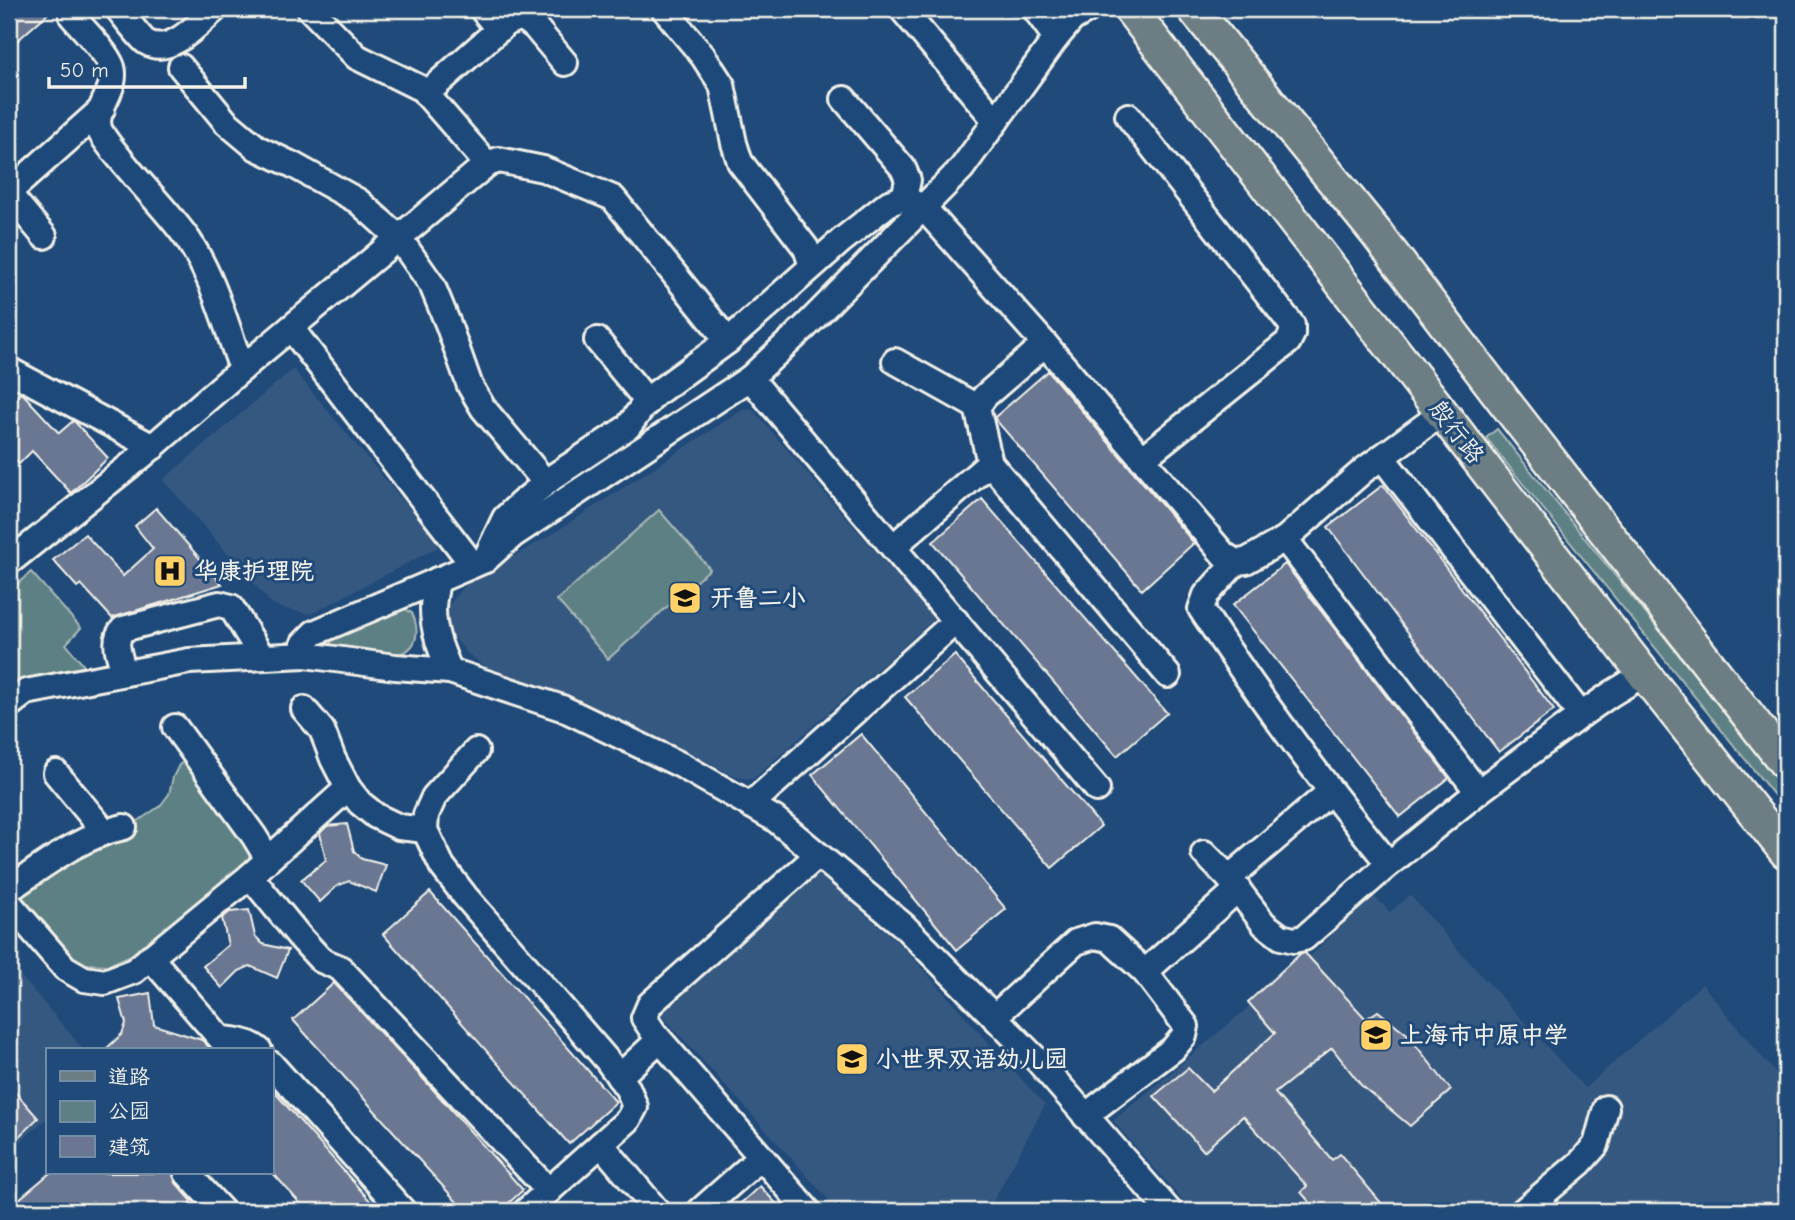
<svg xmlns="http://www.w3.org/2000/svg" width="1795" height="1220" viewBox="0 0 1795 1220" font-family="'Comic Neue','LXGW WenKai TC',sans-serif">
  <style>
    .built { fill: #365881 }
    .green { fill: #5d8085; stroke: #a8b8b6; stroke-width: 2 }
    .building { fill: #6b7792; stroke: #f4f1e8; stroke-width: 2 }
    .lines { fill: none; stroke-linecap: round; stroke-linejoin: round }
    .minor-casing { stroke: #f4f1e8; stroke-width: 30 }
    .major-casing { stroke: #f4f1e8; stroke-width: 37 }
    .minor { stroke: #1f4a7a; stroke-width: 24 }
    .major { stroke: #6c7e84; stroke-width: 32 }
    .labels { text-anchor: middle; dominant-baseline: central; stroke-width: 6; stroke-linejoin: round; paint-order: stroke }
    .street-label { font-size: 24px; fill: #f4f1e8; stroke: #1f4a7a }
    .poi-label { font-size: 24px; font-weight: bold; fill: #f4f1e8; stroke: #1f4a7a; text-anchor: start }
  </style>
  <rect width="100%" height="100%" fill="#1f4a7a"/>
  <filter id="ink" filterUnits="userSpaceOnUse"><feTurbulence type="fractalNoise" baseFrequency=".0143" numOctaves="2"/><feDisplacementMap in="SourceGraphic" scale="14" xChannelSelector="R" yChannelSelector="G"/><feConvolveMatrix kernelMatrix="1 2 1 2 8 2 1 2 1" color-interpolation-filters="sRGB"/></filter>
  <g filter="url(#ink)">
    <g class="built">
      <path d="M 293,369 L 438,543 L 438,547 L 311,614 L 281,608 L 270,602 L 163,480 Z"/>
      <path d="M 744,409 L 752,409 L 926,610 L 933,620 L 753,779 L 739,778 L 642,730 L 486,667 L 468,654 L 453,636 L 446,616 L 448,606 L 462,589 L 475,578 L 549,536 Z"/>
      <path d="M 817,873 L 901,945 L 1045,1105 L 988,1211 L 839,1211 L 659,1012 L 804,881 Z"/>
      <path d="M 1372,894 L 1390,912 L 1410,895 L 1470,963 L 1585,1088 L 1702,984 L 1786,1086 L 1786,1211 L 1192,1211 L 1113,1121 L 1317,950 Z"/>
      <path d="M 9,962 L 84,1050 L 47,1050 L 47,1118 L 9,1152 Z"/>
    </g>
    <g class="green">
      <path d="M 1497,429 L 1786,788 L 1786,794 L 1778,800 L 1486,438 Z"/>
      <path d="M 659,510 L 710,569 L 608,659 L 557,600 Z"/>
      <path d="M 31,572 L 81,628 L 66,644 L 88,671 L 9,694 L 9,591 Z"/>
      <path d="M 403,608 L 412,613 C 419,628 420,647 400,654 C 391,658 376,654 367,653 C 352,653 341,654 330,646 L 335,633 L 391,609 Z"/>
      <path d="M 190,757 L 259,850 L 245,864 L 131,955 L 109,965 L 83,964 L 67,958 L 9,894 L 122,832 L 160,806 L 169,794 L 173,777 L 179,765 Z"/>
    </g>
    <g class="building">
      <path d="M 9,9 L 53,9 L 9,48 Z"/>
      <path d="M 1048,371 L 1194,543 L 1142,590 L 995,419 L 995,417 Z"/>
      <path d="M 20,393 L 24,395 L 59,433 L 73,421 L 75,422 L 108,458 L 71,493 L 32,451 L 19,464 L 9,453 L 9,403 Z"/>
      <path d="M 1383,485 L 1554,710 L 1499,752 L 1328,527 Z"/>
      <path d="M 982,499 L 1167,713 L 1117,756 L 933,542 Z"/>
      <path d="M 156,508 L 222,584 L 112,618 L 81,584 L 77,587 L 53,560 L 85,534 L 123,576 L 153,549 L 135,526 Z"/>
      <path d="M 1285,564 L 1449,778 L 1400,817 L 1233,605 Z"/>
      <path d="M 955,655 L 1101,826 L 1052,868 L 905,697 Z"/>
      <path d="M 861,734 L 1006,909 L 957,950 L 812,775 Z"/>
      <path d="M 347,824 L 354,851 L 362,859 L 386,865 L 376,892 L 349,881 L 337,886 L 320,902 L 301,880 L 326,860 L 320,833 L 327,826 Z"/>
      <path d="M 430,892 L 616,1102 L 569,1144 L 383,934 Z"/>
      <path d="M 249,910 L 255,936 L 263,944 L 288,950 L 277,978 L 250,966 L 239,971 L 222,988 L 203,966 L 228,945 L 222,918 L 230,912 Z"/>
      <path d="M 1305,953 L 1366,1019 L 1378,1011 L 1407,1034 L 1451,1090 L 1410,1126 L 1361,1085 L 1332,1048 L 1275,1093 L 1332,1160 L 1340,1154 L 1388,1211 L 1317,1211 L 1301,1192 L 1307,1186 L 1243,1116 L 1204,1151 L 1154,1096 L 1188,1068 L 1211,1091 L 1275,1033 L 1248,1002 L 1300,954 Z"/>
      <path d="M 334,983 L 429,1085 L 523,1190 L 500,1211 L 465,1211 L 293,1020 Z"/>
      <path d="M 150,993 L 154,1025 L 202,1040 L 212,1050 L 105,1050 L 122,1034 L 126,1023 L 119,999 Z"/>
      <path d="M 9,1085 L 38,1118 L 9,1146 Z"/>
      <path d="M 271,1088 L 379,1211 L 307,1211 L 271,1171 Z"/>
      <path d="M 50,1173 L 173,1173 L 176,1183 L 192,1201 L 180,1211 L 27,1211 L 18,1200 Z"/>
      <path d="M 760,1186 L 783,1211 L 732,1211 Z"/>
    </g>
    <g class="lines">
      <defs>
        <g id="minor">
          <path d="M 118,9 C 123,15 141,39 146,42 C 170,57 199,23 215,9"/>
          <path d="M 310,9 L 357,57 L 422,89 L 487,164"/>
          <path d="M 482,9 L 499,30"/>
          <path d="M 664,9 L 703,56 L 722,85 L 734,143 L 740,162 L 806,248 L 812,266"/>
          <path d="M 902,9 L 996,121"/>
          <path d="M 1035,9 L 1056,38"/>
          <path d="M 72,16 C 84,30 106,51 112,67 C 119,91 89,112 101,133 C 108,145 118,156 127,167 C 146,190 172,216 189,241 C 214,279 226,326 242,369"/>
          <path d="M 181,67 L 226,122 L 257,148 L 293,165 L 358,201 L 399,238 L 432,285 L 448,324 L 470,386 L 483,408 L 546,483"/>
          <path d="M 426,94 L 506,23 L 522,17 L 535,27 L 565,63"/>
          <path d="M 844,99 L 903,168 L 908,180 L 904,198"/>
          <path d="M 1128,116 L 1292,325 L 1292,334 L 1288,342 L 1142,459"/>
          <path d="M 9,192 L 102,109"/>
          <path d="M 9,194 L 44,236"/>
          <path d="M 291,328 L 473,565"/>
          <path d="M 597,340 L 648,402"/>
          <path d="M 1045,344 L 985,396 L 977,407 L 990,463 L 1168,675"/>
          <path d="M 895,361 L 977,407"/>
          <path d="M 9,370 L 153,447"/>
          <path d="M 750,378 L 1097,789"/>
          <path d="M 1285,539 L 1478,792"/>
          <path d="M 893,547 L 990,463"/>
          <path d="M 9,560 L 13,559 L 143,455 L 251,361 L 487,164 L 499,160 L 543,169 L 613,198 L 728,341"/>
          <path d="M 485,560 L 505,518 L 521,503 L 556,475 L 628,427 L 641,409 L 655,394 L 728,341 L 841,241 L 889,203 L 904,198 L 923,207 L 1045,344 L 1224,555 L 1236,562 L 1246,561 L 1285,539 L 1364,470 L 1442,413"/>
          <path d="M 1236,562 L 1206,595 L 1201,609 C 1259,698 1322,782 1389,864"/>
          <path d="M 437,580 C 436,589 433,599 433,609 C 433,631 441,651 450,671"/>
          <path d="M 305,655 L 304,643 L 314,633 L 485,560 L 513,535 L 750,378 L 807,325 L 962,168 L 1056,38 L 1072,19 L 1089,9"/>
          <path d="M 124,673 C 121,659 111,641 123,629 L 219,604 L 231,607 L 262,657"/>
          <path d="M 9,705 L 26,692 L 189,661 L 305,655 L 395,667 L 450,671 L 562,708 L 681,765 L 775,819 L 903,925 L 1038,1061 L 1169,1211"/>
          <path d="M 304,709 L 322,730 L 333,759 L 348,788 L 360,803 L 376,816 L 399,827 L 425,830"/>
          <path d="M 1581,715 L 1611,694 L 1644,674"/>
          <path d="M 175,727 L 254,836 L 268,859"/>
          <path d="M 476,751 L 434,797 L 426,815 L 425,830 L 442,866 L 465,896 L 607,1060 L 628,1089 L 635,1107 L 628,1120 L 526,1211"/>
          <path d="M 56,773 L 104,831"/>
          <path d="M 750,805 L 956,621"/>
          <path d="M 1204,853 L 1229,878 L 1264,924 L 1281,937 L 1294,940 L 1304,938 L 1389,864 L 1478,792 L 1581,715 L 1382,457"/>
          <path d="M 250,876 L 299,936 L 321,960 L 340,968 L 549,1191"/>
          <path d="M 1229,878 L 1330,792"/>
          <path d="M 9,889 C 45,865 80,836 124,827"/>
          <path d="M 9,903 L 65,968 L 84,979 L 105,982 L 134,971 L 250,876 L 348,788"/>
          <path d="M 150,957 L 221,1039 C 235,1040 248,1041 259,1050"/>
          <path d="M 1145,972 L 1238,889"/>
          <path d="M 994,1017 L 1076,942 L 1095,936 L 1109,939 L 1145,972 L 1186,1026 L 1184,1036 L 1173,1049 L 1085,1116"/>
          <path d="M 271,1064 L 403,1211"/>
          <path d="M 619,1077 L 659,1040"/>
          <path d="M 601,1144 L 657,1211"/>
          <path d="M 187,1173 L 222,1211"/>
          <path d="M 700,1211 L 761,1157"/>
          <path d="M 808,1211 L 654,1033 L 644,1018 L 650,1004 L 818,855"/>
          <path d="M 1523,1211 L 1580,1163 L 1596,1145 L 1606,1108"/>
        </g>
        <g id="major">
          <path d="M 1130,9 L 1644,674 L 1786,852"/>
          <path d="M 1194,9 L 1376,233 L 1504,401 L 1786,764"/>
        </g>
      </defs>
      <use href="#minor" class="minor-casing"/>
      <use href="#major" class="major-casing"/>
      <use href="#minor" class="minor"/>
      <use href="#major" class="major"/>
    </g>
  </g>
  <defs>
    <symbol id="hospital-square" viewBox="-11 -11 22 22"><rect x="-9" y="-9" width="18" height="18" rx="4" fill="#ffd166" stroke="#1f4a7a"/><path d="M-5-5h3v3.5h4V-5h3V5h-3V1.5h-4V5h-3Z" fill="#111"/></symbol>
    <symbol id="school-square" viewBox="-11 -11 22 22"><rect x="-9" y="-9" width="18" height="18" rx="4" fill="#ffd166" stroke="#1f4a7a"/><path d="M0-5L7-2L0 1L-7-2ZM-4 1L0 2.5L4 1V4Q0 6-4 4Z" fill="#111"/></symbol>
  </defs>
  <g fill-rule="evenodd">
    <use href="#hospital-square" x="151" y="552" width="38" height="38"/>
    <use href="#school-square" x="666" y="579" width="38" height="38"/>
    <use href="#school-square" x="1357" y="1016" width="38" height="38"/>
    <use href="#school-square" x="833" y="1040" width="38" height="38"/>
  </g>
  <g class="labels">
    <g class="street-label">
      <text transform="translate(1457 432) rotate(52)">殷行路</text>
    </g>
    <g class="poi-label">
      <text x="194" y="571">华康护理院</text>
      <text x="710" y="598">开鲁二小</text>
      <text x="1400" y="1035">上海市中原中学</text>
      <text x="876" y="1059">小世界双语幼儿园</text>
    </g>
  </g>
  <rect width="1795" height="1220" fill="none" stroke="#1f4a7a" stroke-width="35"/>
  <rect x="18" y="18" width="1760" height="1185" fill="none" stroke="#f4f1e8" stroke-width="2.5" filter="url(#ink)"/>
  <rect x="46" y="1048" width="228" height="126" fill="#1f4a7a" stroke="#748da6" stroke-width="2"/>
  <rect x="60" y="1071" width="35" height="10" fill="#6c7e84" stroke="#748da6" stroke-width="2"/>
  <text x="108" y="1084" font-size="21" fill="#f4f1e8">道路</text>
  <rect x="60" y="1101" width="35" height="21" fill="#5d8085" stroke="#748da6" stroke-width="2"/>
  <text x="108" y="1118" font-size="21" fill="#f4f1e8">公园</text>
  <rect x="60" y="1136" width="35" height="21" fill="#6b7792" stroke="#748da6" stroke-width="2"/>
  <text x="108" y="1154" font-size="21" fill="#f4f1e8">建筑</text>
  <path d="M49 77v10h196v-10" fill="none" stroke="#f4f1e8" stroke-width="3.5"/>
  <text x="60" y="77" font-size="21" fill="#f4f1e8" stroke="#1f4a7a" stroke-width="5" paint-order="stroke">50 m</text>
</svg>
